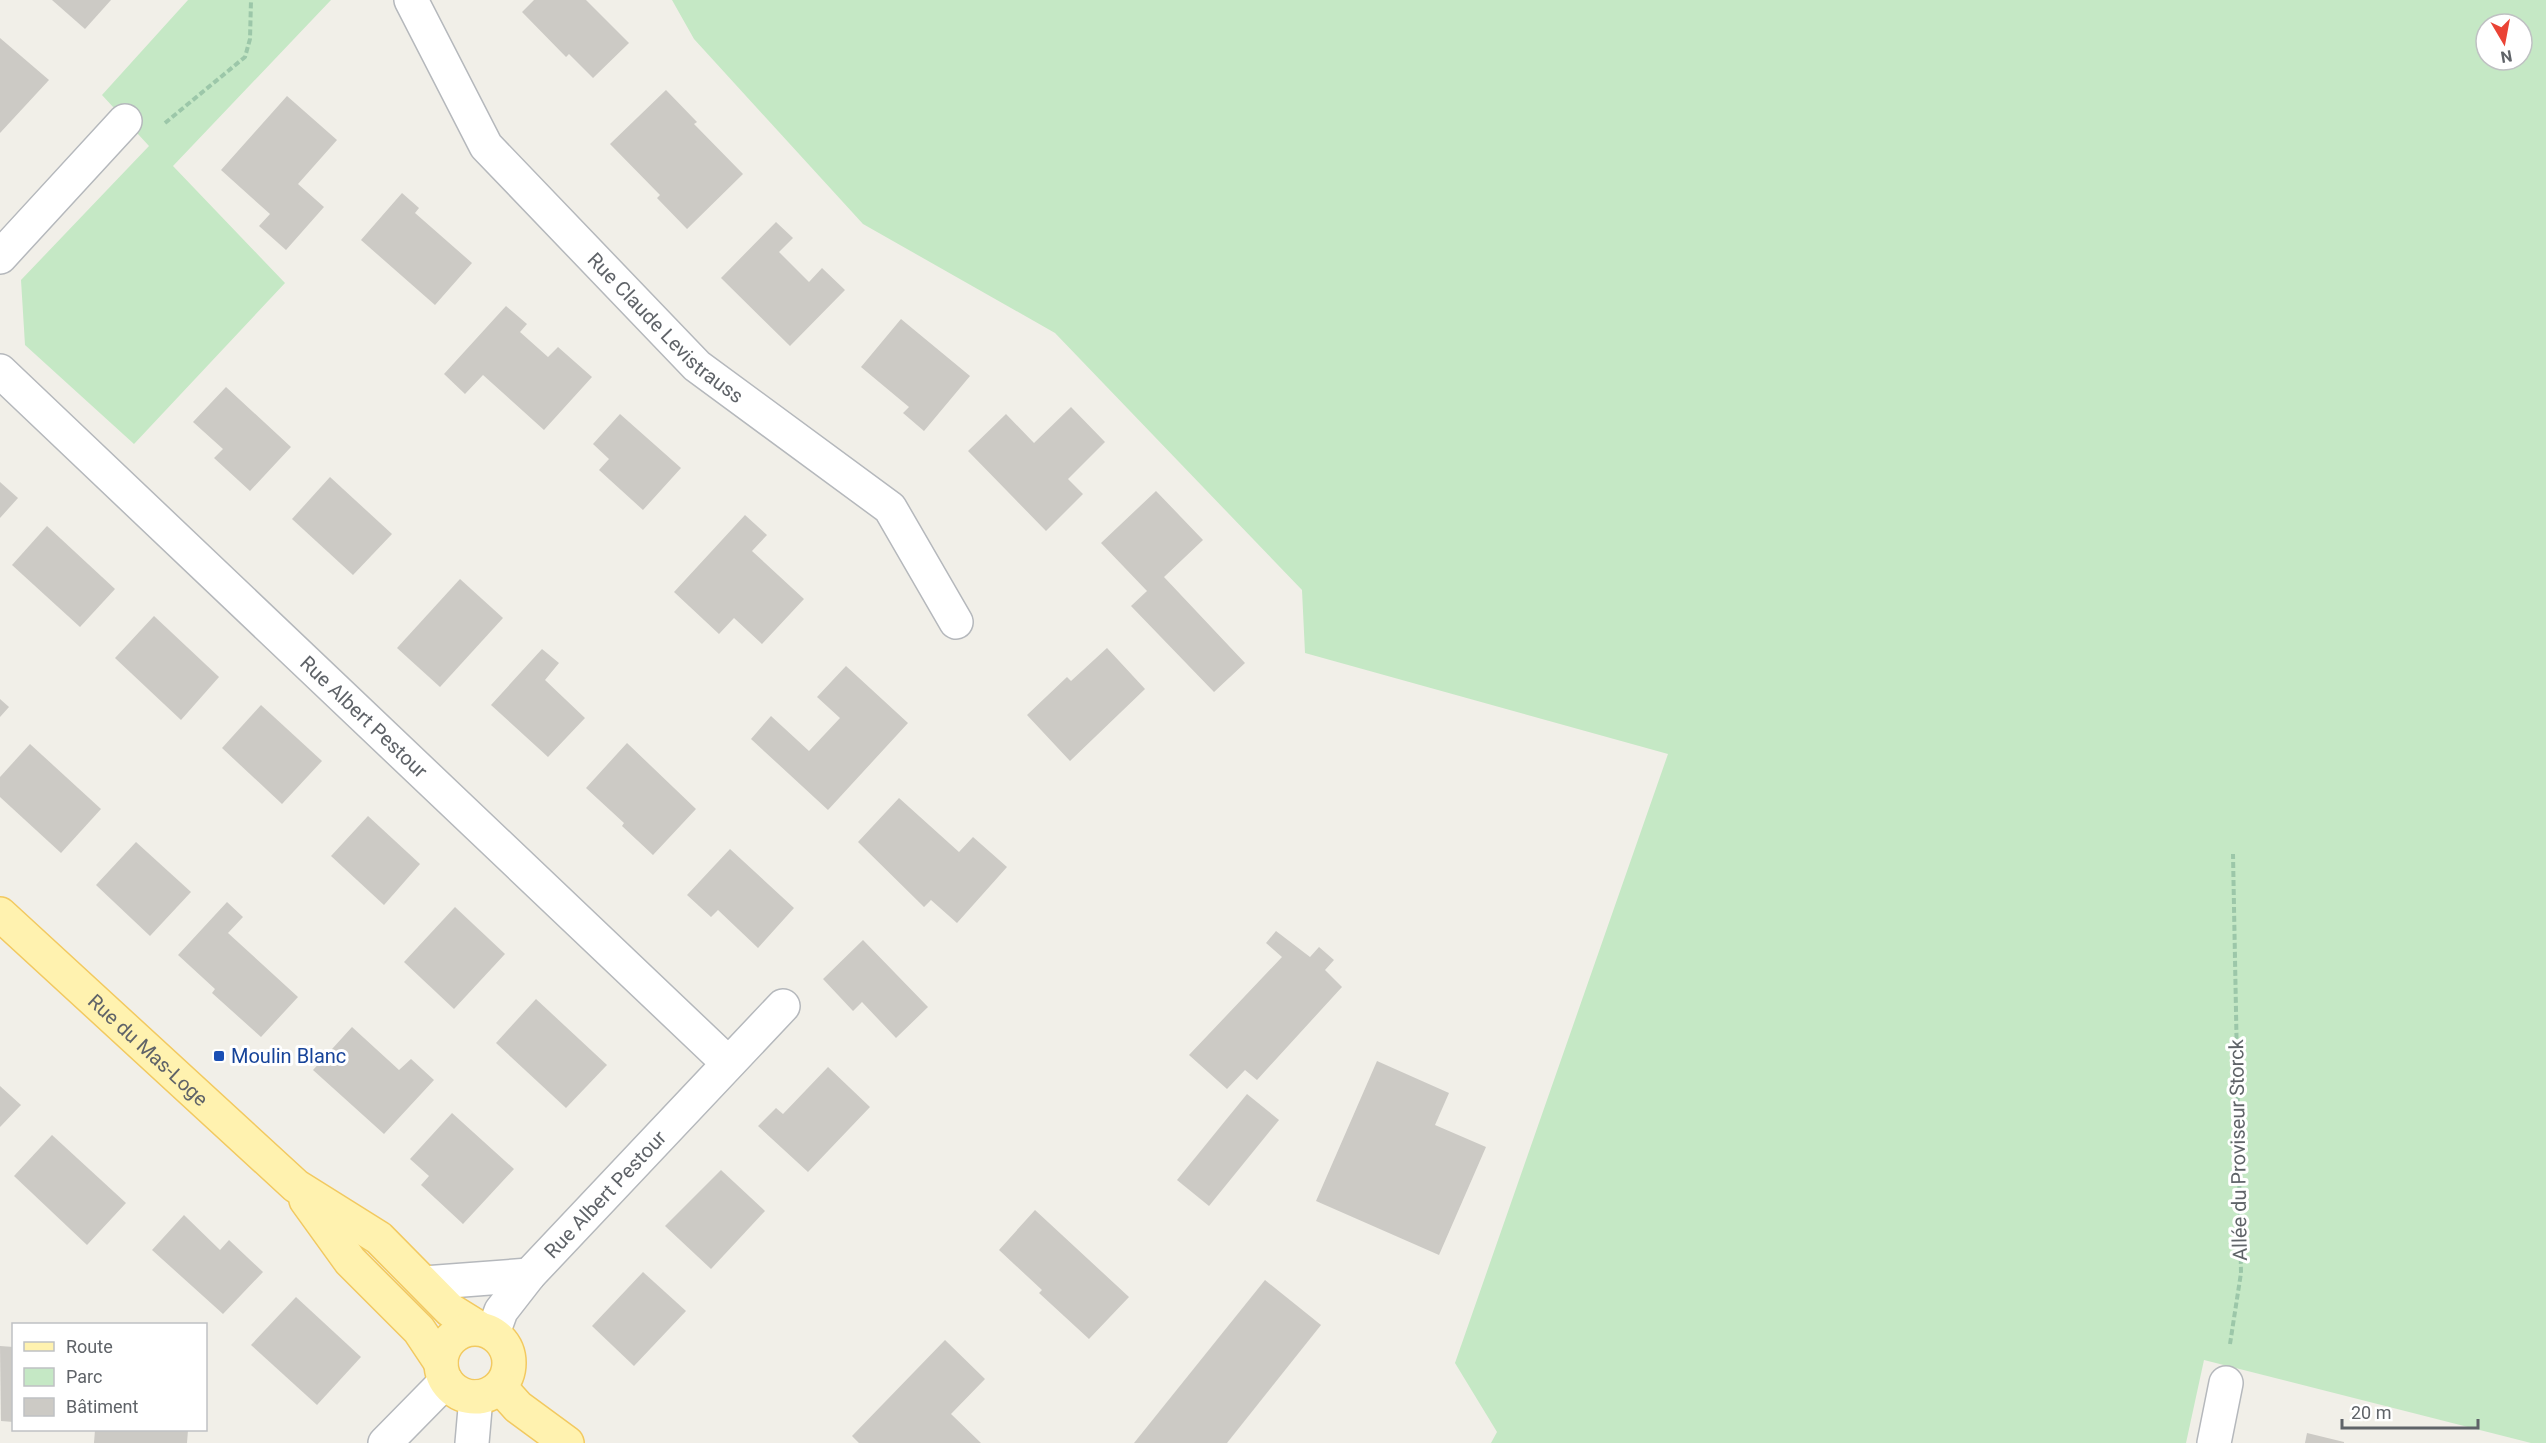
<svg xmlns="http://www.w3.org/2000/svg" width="2546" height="1443" viewBox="0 0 2546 1443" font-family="Roboto,sans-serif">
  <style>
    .green { fill: #c5e8c5; fill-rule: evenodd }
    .building { fill: #cccac5 }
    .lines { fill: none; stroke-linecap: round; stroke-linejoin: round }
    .minor-casing { stroke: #b5b8bc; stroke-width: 36 }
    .major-casing { stroke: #f2c960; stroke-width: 36 }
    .path { stroke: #9cc7a9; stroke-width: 4; stroke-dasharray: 6 3; stroke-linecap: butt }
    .minor { stroke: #fff; stroke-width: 33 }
    .major { stroke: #fff2af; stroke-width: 33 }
    .transit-dot { fill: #1a4fb4; stroke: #fff; stroke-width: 2 }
    .labels { text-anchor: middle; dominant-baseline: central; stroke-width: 6; stroke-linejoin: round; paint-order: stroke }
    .street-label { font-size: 20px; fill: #5f6368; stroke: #fff }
    .transit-label { font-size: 20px; fill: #164399; stroke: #fff; text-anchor: start }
  </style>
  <rect width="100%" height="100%" fill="#f1efe8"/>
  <g class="green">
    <path d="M 188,0 L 331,0 L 173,166 L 285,283 L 134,444 L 25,345 L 21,280 L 149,146 L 102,95 Z"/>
    <path d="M 672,0 L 2546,0 L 2546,1443 L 2531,1443 L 2204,1360 L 2186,1443 L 1491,1443 L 1497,1432 L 1455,1363 L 1668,754 L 1305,653 L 1302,590 L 1055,333 L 863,224 L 694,39 ZM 2486,24 L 2522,24 L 2522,60 L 2486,60 Z"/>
  </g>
  <g class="building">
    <path d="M 52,0 L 111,0 L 85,29 Z"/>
    <path d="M 534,0 L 586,0 L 629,43 L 593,78 L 569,54 L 566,57 L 522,12 Z"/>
    <path d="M 0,38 L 49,80 L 0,133 Z"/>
    <path d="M 666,90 L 697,122 L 694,124 L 743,174 L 687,229 L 657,198 L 660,195 L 610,144 Z"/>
    <path d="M 287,96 L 337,140 L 298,184 L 324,207 L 286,250 L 259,226 L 270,214 L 221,170 Z"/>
    <path d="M 402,193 L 419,208 L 415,213 L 472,263 L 435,305 L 361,240 Z"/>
    <path d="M 776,222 L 793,238 L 779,252 L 809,282 L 822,268 L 845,290 L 790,346 L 721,278 Z"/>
    <path d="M 506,306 L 527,324 L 520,332 L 548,357 L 558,347 L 592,377 L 544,430 L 483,375 L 465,394 L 444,374 Z"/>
    <path d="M 901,319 L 970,376 L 924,431 L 903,413 L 909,407 L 861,367 Z"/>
    <path d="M 226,387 L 291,447 L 250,491 L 214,458 L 223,449 L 193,422 Z"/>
    <path d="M 1071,407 L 1105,442 L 1068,479 L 1083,494 L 1046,531 L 968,451 L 1006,414 L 1034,443 Z"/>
    <path d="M 620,414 L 681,468 L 643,510 L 599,470 L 609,459 L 593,444 Z"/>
    <path d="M 330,477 L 392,534 L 353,575 L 292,519 Z"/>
    <path d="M 0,482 L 18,498 L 0,518 Z"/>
    <path d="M 1156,491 L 1203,540 L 1164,577 L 1245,663 L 1214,692 L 1131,606 L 1147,591 L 1101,543 Z"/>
    <path d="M 745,515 L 767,535 L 752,551 L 804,599 L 762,644 L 734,618 L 719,634 L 674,592 Z"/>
    <path d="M 47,526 L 115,589 L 80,627 L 12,565 Z"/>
    <path d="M 460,579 L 503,618 L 440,687 L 397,648 Z"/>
    <path d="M 154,616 L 219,677 L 181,720 L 115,658 Z"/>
    <path d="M 1107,648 L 1145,689 L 1070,761 L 1027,715 L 1067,677 L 1071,681 Z"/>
    <path d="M 542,649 L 559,663 L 545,680 L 585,718 L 548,757 L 491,705 Z"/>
    <path d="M 846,666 L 908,723 L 828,810 L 751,739 L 771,716 L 809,751 L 840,718 L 817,697 Z"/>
    <path d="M 0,699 L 9,707 L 0,717 Z"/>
    <path d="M 261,705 L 322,761 L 282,804 L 222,748 Z"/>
    <path d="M 627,743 L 696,809 L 653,855 L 622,826 L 624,823 L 586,788 Z"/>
    <path d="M 30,744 L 101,809 L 61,853 L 0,797 L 0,777 Z"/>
    <path d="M 899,798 L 959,852 L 973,837 L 1007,867 L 957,923 L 931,900 L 924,907 L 858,842 Z"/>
    <path d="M 368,816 L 420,864 L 384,905 L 331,856 Z"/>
    <path d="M 136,842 L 191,892 L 150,936 L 96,885 Z"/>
    <path d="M 730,849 L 794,908 L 758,948 L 718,910 L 711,917 L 687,895 Z"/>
    <path d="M 227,902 L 243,917 L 228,933 L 298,997 L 261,1037 L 212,993 L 215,989 L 178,955 Z"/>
    <path d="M 455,907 L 505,954 L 454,1009 L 404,962 Z"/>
    <path d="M 1276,931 L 1310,957 L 1319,947 L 1334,960 L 1325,970 L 1342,987 L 1257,1080 L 1245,1070 L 1227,1089 L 1189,1055 L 1282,957 L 1266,943 Z"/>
    <path d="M 863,940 L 928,1007 L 896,1038 L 862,1002 L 853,1011 L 823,979 Z"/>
    <path d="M 536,999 L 607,1065 L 566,1108 L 496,1043 Z"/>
    <path d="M 352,1027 L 399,1070 L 411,1059 L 434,1080 L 384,1134 L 313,1070 Z"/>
    <path d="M 1377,1061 L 1449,1093 L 1435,1125 L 1486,1147 L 1439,1255 L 1316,1201 Z"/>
    <path d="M 828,1067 L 870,1107 L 808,1172 L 758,1126 L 776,1108 L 783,1114 Z"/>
    <path d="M 0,1086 L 21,1105 L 0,1127 Z"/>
    <path d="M 1247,1094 L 1279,1120 L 1209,1206 L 1177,1180 Z"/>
    <path d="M 452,1113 L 514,1169 L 463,1224 L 421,1185 L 429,1176 L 410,1159 Z"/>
    <path d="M 52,1135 L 126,1203 L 87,1245 L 14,1176 Z"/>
    <path d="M 721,1170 L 765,1211 L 711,1269 L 665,1226 Z"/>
    <path d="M 1035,1210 L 1129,1297 L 1089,1339 L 1039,1293 L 1042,1290 L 999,1250 Z"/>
    <path d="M 184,1215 L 220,1250 L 229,1240 L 263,1272 L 223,1314 L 152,1250 Z"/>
    <path d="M 643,1272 L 686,1311 L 634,1366 L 592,1326 Z"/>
    <path d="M 1265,1280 L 1321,1325 L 1227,1443 L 1134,1443 Z"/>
    <path d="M 296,1297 L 361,1357 L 317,1405 L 251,1345 Z"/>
    <path d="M 945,1340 L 985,1379 L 951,1414 L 981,1443 L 859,1443 L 852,1436 Z"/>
    <path d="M 0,1346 L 14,1347 L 14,1422 L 1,1421 Z"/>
    <path d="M 95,1430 L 188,1430 L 187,1443 L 94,1443 Z"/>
    <path d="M 2307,1433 L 2344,1442 L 2344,1443 L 2305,1443 Z"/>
  </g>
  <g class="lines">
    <defs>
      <g id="minor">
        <path id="s1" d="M 411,0 L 486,146 L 697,366 L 890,508 L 956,622"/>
        <path d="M 0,257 L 125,121"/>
        <path id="s2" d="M 0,371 L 728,1063"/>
        <path d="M 424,1283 L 529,1275"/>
        <path id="s3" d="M 493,1333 L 501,1311 L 529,1275 L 783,1006"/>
        <path d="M 385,1443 L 446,1381"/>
        <path d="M 472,1443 L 476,1397"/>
        <path d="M 2214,1443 L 2226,1383"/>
      </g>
      <g id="major">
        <path id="s4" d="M 0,914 L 296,1186 L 379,1238 L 450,1310 L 479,1328"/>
        <path d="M 306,1200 L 350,1261 L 419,1330 L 441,1363"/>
        <circle cx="475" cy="1363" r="34"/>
        <path d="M 500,1387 L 518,1407 L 567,1443"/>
      </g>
    </defs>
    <use href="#minor" class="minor-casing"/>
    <use href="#major" class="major-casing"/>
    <g class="path">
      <path d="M 165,123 L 245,57 L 250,39 L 251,0"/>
      <path d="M 2230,1344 L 2241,1273 L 2233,854"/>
    </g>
    <use href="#minor" class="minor"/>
    <use href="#major" class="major"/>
  </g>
  <rect class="transit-dot" x="213" y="1050" width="12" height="12" rx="3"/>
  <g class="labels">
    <g class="street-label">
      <text stroke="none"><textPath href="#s1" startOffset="420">Rue Claude Levistrauss</textPath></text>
      <text stroke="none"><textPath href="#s2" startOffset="502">Rue Albert Pestour</textPath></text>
      <text stroke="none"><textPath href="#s4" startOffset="201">Rue du Mas-Loge</textPath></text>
      <text transform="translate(2238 1150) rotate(-91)">Allée du Proviseur Storck</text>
      <text stroke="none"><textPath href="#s3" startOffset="180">Rue Albert Pestour</textPath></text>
    </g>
    <g class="transit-label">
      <text x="231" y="1056">Moulin Blanc</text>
    </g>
  </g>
  <rect x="12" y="1323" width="195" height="108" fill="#ffffff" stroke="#bfc1c3" stroke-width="1.5"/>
  <rect x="24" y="1342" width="30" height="9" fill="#fff2af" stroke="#bfc1c3" stroke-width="1.5"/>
  <text x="66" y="1353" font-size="18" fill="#5f6368">Route</text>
  <rect x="24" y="1368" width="30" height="18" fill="#c5e8c5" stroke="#bfc1c3" stroke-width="1.5"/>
  <text x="66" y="1383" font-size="18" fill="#5f6368">Parc</text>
  <rect x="24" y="1398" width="30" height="18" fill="#cccac5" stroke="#bfc1c3" stroke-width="1.5"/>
  <text x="66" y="1413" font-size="18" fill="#5f6368">Bâtiment</text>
  <g transform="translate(2504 42) rotate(170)"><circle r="28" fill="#ffffff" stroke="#bfc1c3" stroke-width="1.5"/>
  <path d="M0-4.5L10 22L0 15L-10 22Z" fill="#ea4335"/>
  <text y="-9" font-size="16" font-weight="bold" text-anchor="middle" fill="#5f6368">N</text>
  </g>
  <path d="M2342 1419v9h136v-9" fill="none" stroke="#5f6368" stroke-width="3"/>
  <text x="2351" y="1419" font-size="18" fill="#5f6368" stroke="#ffffff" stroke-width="4.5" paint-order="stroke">20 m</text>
</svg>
